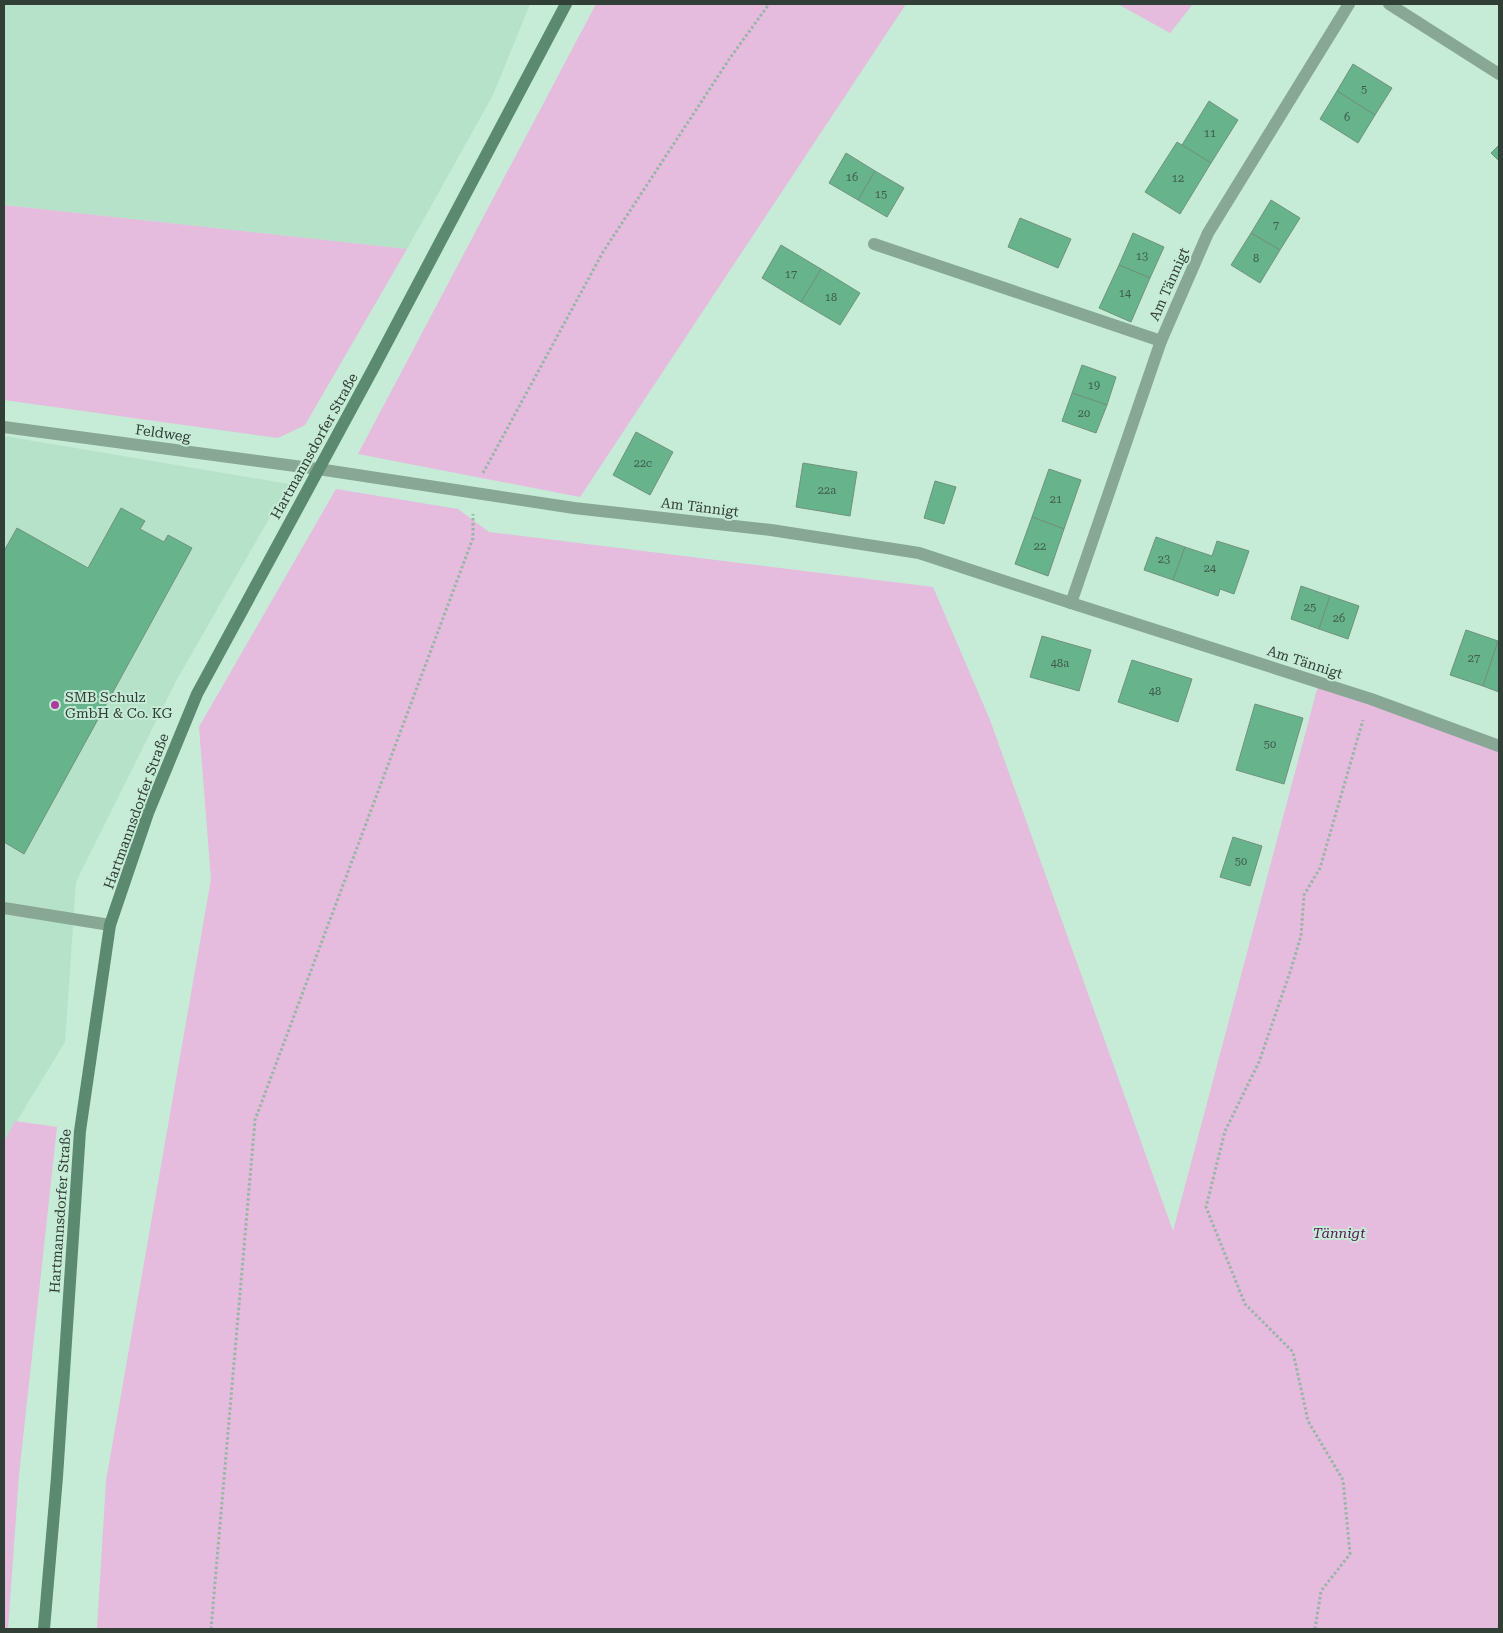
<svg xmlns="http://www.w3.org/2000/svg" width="1503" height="1633" viewBox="0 0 1503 1633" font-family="'Roboto Serif',serif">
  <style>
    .built { fill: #b6e2c9 }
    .green { fill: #e5bbde }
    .building { fill: #67b38c; stroke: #70927f }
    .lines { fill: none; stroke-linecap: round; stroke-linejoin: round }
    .path { stroke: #98b6a5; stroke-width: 3; stroke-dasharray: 2.5 2.5; stroke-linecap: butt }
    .lane { stroke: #88a795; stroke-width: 12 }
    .street { stroke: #88a795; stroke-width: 12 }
    .secondary { stroke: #5b8a71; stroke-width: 12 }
    .poi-dot { fill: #a83d9d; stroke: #c6ebd6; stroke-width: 2 }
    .labels { text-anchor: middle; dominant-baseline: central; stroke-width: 4; stroke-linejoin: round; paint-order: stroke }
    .number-label { font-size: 11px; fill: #3e5c4c }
    .street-label { font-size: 14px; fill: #313f37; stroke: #c6ebd6 }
    .poi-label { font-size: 14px; fill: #313f37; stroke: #c6ebd6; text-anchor: start }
    .park-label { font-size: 14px; font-style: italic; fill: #581252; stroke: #c6ebd6 }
  </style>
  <rect width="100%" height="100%" fill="#c6ebd6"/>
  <g class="built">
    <path d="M 4,4 L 530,4 L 493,95 L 407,249 L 4,205 Z"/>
    <path d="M 4,436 L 289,484 L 176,681 L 76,882 L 65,1042 L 4,1142 Z"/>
  </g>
  <g class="green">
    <path d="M 596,4 L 906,4 L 580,497 L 358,454 Z"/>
    <path d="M 1118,4 L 1193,4 L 1170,33 Z"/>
    <path d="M 4,205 L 407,249 L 305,425 L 278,438 L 4,400 Z"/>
    <path d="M 336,489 L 458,509 L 489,532 L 933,587 L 990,720 L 1173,1231 L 1319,682 L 1499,746 L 1499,1629 L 97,1629 L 106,1481 L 211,879 L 199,727 Z"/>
    <path d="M 15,1121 L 57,1127 L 19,1475 L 8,1629 L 4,1629 L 4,1142 Z"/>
  </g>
  <g class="building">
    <path d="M 1353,64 L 1392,88 L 1375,115 L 1337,91 Z"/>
    <path d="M 1337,91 L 1375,115 L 1358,143 L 1320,119 Z"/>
    <path d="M 1209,101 L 1238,120 L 1211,163 L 1182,145 Z"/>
    <path d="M 1177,142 L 1211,163 L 1180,214 L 1145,192 Z"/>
    <path d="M 1499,145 L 1499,161 L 1491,153 Z"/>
    <path d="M 846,153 L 875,171 L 858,200 L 829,183 Z"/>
    <path d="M 875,171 L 904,188 L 887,217 L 858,200 Z"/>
    <path d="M 1271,200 L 1300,218 L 1280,250 L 1251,233 Z"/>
    <path d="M 1020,218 L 1071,239 L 1058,268 L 1008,247 Z"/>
    <path d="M 1133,233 L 1164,247 L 1150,278 L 1119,265 Z"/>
    <path d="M 1251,233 L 1280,250 L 1260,283 L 1231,265 Z"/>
    <path d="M 781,245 L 821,269 L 801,302 L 762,278 Z"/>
    <path d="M 1119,265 L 1150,278 L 1131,322 L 1099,308 Z"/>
    <path d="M 821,269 L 860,293 L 840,325 L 801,302 Z"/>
    <path d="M 1082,365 L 1116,377 L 1107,405 L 1072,393 Z"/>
    <path d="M 1072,393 L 1107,405 L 1096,433 L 1062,421 Z"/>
    <path d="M 636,432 L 673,452 L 650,495 L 613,475 Z"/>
    <path d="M 803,463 L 857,472 L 850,516 L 796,507 Z"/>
    <path d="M 1049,469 L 1081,480 L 1064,529 L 1032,517 Z"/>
    <path d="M 935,481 L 956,487 L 944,524 L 924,518 Z"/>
    <path d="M 121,508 L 145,521 L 140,529 L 164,542 L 168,535 L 192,548 L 24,854 L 4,842 L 4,551 L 17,528 L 88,568 Z"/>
    <path d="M 1032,517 L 1064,529 L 1048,576 L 1015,564 Z"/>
    <path d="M 1156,537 L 1185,547 L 1173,580 L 1144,570 Z"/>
    <path d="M 1217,541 L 1249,551 L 1234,594 L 1220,589 L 1218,596 L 1173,580 L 1185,547 L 1212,556 Z"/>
    <path d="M 1301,586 L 1330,596 L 1319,629 L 1291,619 Z"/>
    <path d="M 1330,596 L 1359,606 L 1348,639 L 1319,629 Z"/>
    <path d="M 1466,630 L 1498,641 L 1483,686 L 1450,675 Z"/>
    <path d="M 1042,636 L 1091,650 L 1079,691 L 1030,677 Z"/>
    <path d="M 1498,641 L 1499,641 L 1499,692 L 1483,686 Z"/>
    <path d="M 1132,660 L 1192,679 L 1178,722 L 1118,702 Z"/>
    <path d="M 1255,704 L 1303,718 L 1284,784 L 1236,770 Z"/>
    <path d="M 1233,837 L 1262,846 L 1250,886 L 1220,877 Z"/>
  </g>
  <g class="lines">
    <g class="path">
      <path d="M 483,473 L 603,252 L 730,58 L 769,4"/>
      <path d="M 211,1629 L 255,1120 L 473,538 L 473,514"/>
      <path d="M 1315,1629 L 1321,1591 L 1350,1554 L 1343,1480 L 1308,1421 L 1293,1352 L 1245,1304 L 1206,1207 L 1225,1131 L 1259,1062 L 1290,972 L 1301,936 L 1304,895 L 1320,868 L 1363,720"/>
    </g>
    <path class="lane" d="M 874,244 L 1161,341"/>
    <g class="street">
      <path d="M 1349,4 L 1208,233 L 1161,341 L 1071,603 L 1371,699 L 1499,746"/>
      <path d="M 1389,4 L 1499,74"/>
      <path d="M 4,427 L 318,469 L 574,508 L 771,530 L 919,553 L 1071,603"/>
      <path d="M 4,908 L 110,925"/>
    </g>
    <path class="secondary" d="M 44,1629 L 57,1477 L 80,1131 L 110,925 L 148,813 L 197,694 L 373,369 L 566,4"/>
  </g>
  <circle class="poi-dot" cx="55" cy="705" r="5"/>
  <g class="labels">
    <g class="number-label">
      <text x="1364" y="89">5</text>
      <text x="1347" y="117">6</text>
      <text x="1210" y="133">11</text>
      <text x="852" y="177">16</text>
      <text x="1178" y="178">12</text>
      <text x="881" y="194">15</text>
      <text x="1276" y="225">7</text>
      <text x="1142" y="256">13</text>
      <text x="1256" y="258">8</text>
      <text x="791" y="274">17</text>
      <text x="1125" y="293">14</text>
      <text x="831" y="297">18</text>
      <text x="1094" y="385">19</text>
      <text x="1084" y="413">20</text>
      <text x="643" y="463">22c</text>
      <text x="827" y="490">22a</text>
      <text x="1056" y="499">21</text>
      <text x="1040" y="546">22</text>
      <text x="1164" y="559">23</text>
      <text x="1210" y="568">24</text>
      <text x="1310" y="607">25</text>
      <text x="1339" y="618">26</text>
      <text x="1474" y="658">27</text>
      <text x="1060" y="663">48a</text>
      <text x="1155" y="691">48</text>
      <text x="1270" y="744">50</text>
      <text x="1241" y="861">50</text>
    </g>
    <g class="street-label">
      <text transform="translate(1169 284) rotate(-66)">Am Tännigt</text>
      <text transform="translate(163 433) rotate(8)">Feldweg</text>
      <text transform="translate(314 446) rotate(-61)">Hartmannsdorfer Straße</text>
      <text transform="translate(700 507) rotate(7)">Am Tännigt</text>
      <text transform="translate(1305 662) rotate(18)">Am Tännigt</text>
      <text transform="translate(136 811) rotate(-70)">Hartmannsdorfer Straße</text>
      <text transform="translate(60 1211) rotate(-86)">Hartmannsdorfer Straße</text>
    </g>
    <g class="poi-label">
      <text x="65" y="697">SMB Schulz<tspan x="65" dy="16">GmbH &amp; Co. KG</tspan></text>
    </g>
    <g class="park-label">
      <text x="1339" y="1233">Tännigt</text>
    </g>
  </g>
  <rect width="1503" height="1633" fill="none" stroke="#313f37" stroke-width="10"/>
</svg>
